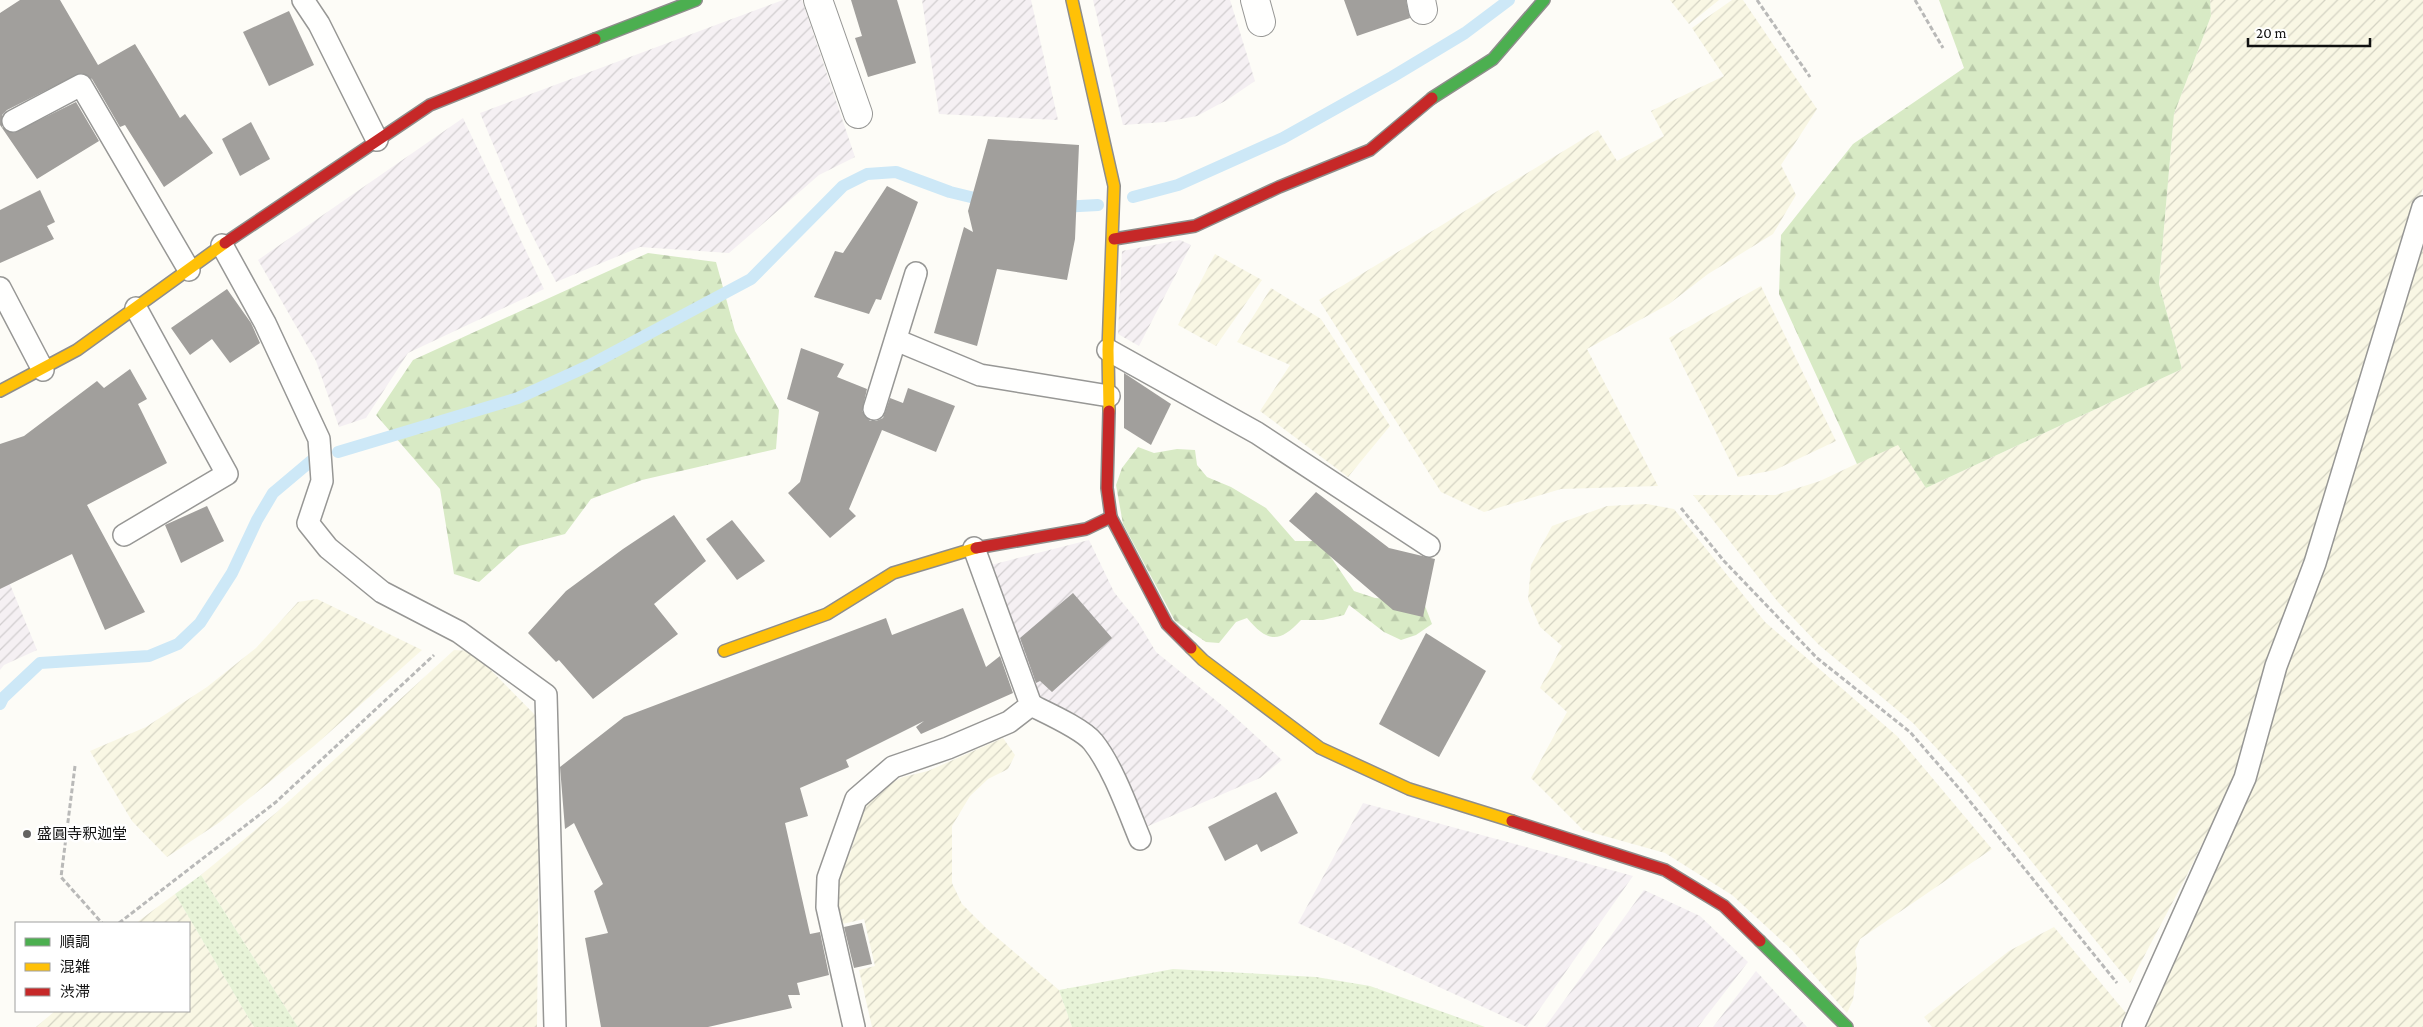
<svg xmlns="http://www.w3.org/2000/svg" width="2423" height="1027" viewBox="0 0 2423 1027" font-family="'Crimson Pro','Noto Sans JP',serif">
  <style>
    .industrial { fill: url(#industrial-furrows) }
    .farmland { fill: url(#farmland-furrows) }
    .grass { fill: url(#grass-dots) }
    .forest { fill: url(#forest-firs) }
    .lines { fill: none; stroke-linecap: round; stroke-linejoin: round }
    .stream { stroke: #cde8f7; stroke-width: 12 }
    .building { fill: #a19f9c }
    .lane-casing { stroke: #979795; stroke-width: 24 }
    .street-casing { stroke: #979795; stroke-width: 30 }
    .fast-casing { stroke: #8e8d8b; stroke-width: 14 }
    .slow-casing { stroke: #8e8d8b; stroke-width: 14 }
    .jam-casing { stroke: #8e8d8b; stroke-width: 14 }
    .path { stroke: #b9b9b8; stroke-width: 3; stroke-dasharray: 5 2.5; stroke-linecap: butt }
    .lane { stroke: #fffffe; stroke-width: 21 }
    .street { stroke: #fffffe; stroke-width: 28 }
    .fast { stroke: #4caf50; stroke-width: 11 }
    .slow { stroke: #ffc107; stroke-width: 11 }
    .jam { stroke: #c62828; stroke-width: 11 }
    .poi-dot { fill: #646362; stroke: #fff; stroke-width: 2 }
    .labels { text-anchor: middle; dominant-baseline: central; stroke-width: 5; stroke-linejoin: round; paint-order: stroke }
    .poi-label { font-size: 15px; fill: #111; stroke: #fff; text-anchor: start }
  </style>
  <defs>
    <pattern id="industrial-furrows" width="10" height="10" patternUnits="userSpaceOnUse" patternTransform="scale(1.25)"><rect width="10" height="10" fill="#f5f0f3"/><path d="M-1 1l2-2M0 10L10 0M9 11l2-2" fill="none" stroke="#d1cdcf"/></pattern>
    <pattern id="farmland-furrows" width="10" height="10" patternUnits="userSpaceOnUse" patternTransform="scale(1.25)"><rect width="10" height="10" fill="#f9f7e4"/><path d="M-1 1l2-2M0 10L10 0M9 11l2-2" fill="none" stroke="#d4d3c3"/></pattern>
    <pattern id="grass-dots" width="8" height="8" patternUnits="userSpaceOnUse" patternTransform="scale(1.25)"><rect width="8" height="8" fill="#e7f3d7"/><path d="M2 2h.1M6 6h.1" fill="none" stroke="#c5cfb8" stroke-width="1.8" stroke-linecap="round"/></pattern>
    <pattern id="forest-firs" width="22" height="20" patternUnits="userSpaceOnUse" patternTransform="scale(1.25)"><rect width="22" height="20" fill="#d8eac5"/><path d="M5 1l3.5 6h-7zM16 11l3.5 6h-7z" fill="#b8c8a8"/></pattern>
  </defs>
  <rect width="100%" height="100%" fill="#fdfcf7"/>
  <g class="industrial">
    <path d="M 783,0 L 802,0 L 855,157 L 819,175 L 729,253 L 640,247 L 556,282 L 526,223 L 480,113 Z"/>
    <path d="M 922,0 L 1031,0 L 1058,120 L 939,114 Z"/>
    <path d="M 1093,0 L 1230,0 L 1255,81 L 1227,100 L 1197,116 L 1165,122 L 1123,125 Z"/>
    <path d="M 463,118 L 544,289 L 408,353 L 366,418 L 339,427 L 316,361 L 258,260 Z"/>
    <path d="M 1180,240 L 1191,245 L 1139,346 L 1118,334 L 1122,251 Z"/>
    <path d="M 1089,540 L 1114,592 L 1138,622 L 1156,652 L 1224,707 L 1282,760 L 1260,778 L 1146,827 L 1126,786 L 1036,701 L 991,565 Z"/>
    <path d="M 0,560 L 37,650 L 4,665 L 0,670 Z"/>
    <path d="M 1363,803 L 1633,876 L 1527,1027 L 1298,923 Z"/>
    <path d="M 1644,890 L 1700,916 L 1748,962 L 1698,1027 L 1545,1027 Z"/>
    <path d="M 1756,971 L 1807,1027 L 1713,1027 Z"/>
  </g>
  <g class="farmland">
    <path d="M 1670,0 L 1719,0 L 1689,24 Z"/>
    <path d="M 1732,0 L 1743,0 L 1817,109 L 1781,165 L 1796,195 L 1773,234 L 1708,274 L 1669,304 L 1587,349 L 1658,486 L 1561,489 L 1484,512 L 1441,492 L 1319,300 L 1598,130 L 1617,161 L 1664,136 L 1651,111 L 1724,76 L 1692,28 Z"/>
    <path d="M 2210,0 L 2423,0 L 2423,188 L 2361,378 L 2246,753 L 2187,875 L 2130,983 L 1964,778 L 1913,723 L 1819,645 L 1778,602 L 1693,495 L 1776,495 L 1820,481 L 1898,444 L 1926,488 L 2182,369 L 2159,284 L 2174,114 L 2211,16 Z"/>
    <path d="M 2423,233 L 2423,1027 L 2142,1027 L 2283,666 Z"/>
    <path d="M 1215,254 L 1262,280 L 1216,346 L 1178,325 Z"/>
    <path d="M 1761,286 L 1836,441 L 1775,470 L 1738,477 L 1669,338 Z"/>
    <path d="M 1271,288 L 1321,319 L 1390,426 L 1348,477 L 1260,411 L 1290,365 L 1237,342 Z"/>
    <path d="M 1647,504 L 1674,509 L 1765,622 L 1897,736 L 1992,849 L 1860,939 L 1855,951 L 1857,967 L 1853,1000 L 1847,1013 L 1792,950 L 1732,895 L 1665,853 L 1583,830 L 1531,778 L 1567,712 L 1540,688 L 1562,646 L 1540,627 L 1528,599 L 1531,565 L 1552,526 L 1607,506 Z"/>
    <path d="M 317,599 L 422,650 L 314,746 L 220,822 L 167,857 L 132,821 L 90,751 L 146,727 L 207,687 L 256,648 L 298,602 Z"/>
    <path d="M 454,650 L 472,651 L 540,720 L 537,1027 L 298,1027 L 201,875 L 277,812 Z"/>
    <path d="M 1003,738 L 1015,755 L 1008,769 L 988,779 L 970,796 L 952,826 L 952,883 L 962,904 L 986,928 L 1059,990 L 1072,1027 L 872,1027 L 859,970 L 875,966 L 864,919 L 838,925 L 834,894 L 842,865 L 850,853 L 866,804 L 881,788 L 903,777 L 928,771 Z"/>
    <path d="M 175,894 L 254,1027 L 36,1027 L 55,1011 L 189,1011 L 189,923 L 136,923 Z"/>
    <path d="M 2054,927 L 2126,1013 L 2119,1027 L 1932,1027 L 1924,1017 L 2009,951 Z"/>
  </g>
  <g class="grass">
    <path d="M 201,875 L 298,1027 L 254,1027 L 175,894 Z"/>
    <path d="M 1173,969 L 1316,977 L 1370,986 L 1485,1027 L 1072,1027 L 1059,990 Z"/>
  </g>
  <g class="forest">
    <path d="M 1939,0 L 2210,0 L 2211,16 L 2174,114 L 2159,284 L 2182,369 L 1926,488 L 1898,445 L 1857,464 L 1779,294 L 1781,235 L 1853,144 L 1964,68 Z"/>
    <path d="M 648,253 L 716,262 L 735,331 L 779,410 L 776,449 L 642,480 L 591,499 L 565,534 L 519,546 L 479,582 L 454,574 L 440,489 L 376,415 L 413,360 Z"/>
    <path d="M 1138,447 L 1154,453 L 1177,449 L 1195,450 L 1197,465 L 1207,477 L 1231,487 L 1266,508 L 1295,541 L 1320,541 L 1354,591 L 1375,598 L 1410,600 L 1425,606 L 1432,624 L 1416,635 L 1401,640 L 1384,632 L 1349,605 L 1344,615 L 1323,620 L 1301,620 C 1279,644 1267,642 1247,618 L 1236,622 L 1219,643 L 1206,642 L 1175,621 L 1123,524 L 1116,485 L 1122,468 Z"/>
  </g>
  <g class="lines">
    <g class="stream">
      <path d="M 1133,197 L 1178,185 L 1283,138 L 1392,77 L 1465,33 L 1509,0"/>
      <path d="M 1061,207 L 1098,205"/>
      <path d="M 338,452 L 518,398 L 588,366 L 751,279 L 843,186 L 867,174 L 896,172 L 950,192 L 987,201"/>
      <path d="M 0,704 L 3,698 L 40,663 L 149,656 L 178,644 L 200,623 L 232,573 L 257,520 L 273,493 L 311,461"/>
    </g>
  </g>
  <g class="building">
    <path d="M 20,0 L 60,0 L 98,65 L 135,44 L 180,118 L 185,114 L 213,153 L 164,187 L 125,125 L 120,127 L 92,79 L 81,73 L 7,110 L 2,115 L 2,127 L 13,133 L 76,102 L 99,141 L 37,179 L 0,125 L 0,13 Z"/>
    <path d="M 851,0 L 897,0 L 916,63 L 868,77 L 855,38 L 862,36 Z"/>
    <path d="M 1344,0 L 1406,0 L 1410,18 L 1357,36 Z"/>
    <path d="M 289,11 L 314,65 L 269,86 L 243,32 Z"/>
    <path d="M 251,122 L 270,159 L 240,176 L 222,139 Z"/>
    <path d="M 988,139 L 1079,145 L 1075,239 L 1067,280 L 997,269 L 977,346 L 934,333 L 964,227 L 973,232 L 968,211 Z"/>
    <path d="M 887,186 L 918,202 L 881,300 L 876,299 L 869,314 L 814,297 L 835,251 L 843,253 Z"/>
    <path d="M 40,190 L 55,222 L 47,226 L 54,239 L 0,263 L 0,210 Z"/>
    <path d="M 227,289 L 251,323 L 260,343 L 230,363 L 212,339 L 190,355 L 171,328 Z"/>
    <path d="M 801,348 L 844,364 L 837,377 L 867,389 L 862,411 L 870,421 L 876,421 L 883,418 L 890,398 L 903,403 L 908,388 L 955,406 L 936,452 L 882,430 L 849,509 L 856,516 L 830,538 L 788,493 L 800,482 L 819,412 L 787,399 Z"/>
    <path d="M 130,369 L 147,399 L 138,404 L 167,463 L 87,505 L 145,612 L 105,630 L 72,554 L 0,589 L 0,444 L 24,436 L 97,381 L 104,388 Z"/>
    <path d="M 1124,373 L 1171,404 L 1151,445 L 1124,428 Z"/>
    <path d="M 1316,492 L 1389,548 L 1435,559 L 1423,617 L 1393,610 L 1289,521 Z"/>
    <path d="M 207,506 L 224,541 L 181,563 L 165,525 Z"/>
    <path d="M 674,515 L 706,561 L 654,604 L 678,634 L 593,699 L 559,660 L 556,662 L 528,633 L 566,591 L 623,549 Z"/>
    <path d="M 732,520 L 765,561 L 737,580 L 706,539 Z"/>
    <path d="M 1073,593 L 1112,638 L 1052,692 L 1040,681 L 1036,683 L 1020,638 Z"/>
    <path d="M 963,608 L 986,667 L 1000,656 L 1013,693 L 921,734 L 916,727 L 924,721 L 846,760 L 849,767 L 800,788 L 808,816 L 785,823 L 810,934 L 820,932 L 829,975 L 797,983 L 800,995 L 788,995 L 792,1008 L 708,1027 L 601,1027 L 585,938 L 608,933 L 594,891 L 603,884 L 574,823 L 565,829 L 560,767 L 624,717 L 886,618 L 892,635 Z"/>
    <path d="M 1426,633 L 1486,671 L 1439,757 L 1379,724 Z"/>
    <path d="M 1276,792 L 1298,833 L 1261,852 L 1257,844 L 1225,861 L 1208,827 Z"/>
    <path d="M 862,923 L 872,964 L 854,968 L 844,927 Z"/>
  </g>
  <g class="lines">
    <defs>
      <g id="lane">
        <path d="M 303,0 L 319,24 L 377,140"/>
        <path d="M 13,121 L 81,85 L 189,270"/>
        <path d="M 222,245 L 265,323 L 319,439 L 322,481 L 308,523 L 328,548 L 382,592 L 459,632 L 546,695 L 555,1027"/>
        <path d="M 0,288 L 43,370"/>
        <path d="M 896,340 L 980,375 L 1109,396"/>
        <path d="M 1108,350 L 1257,433 L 1429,546"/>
        <path d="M 874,409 L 916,273"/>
        <path d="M 124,535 L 227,474 L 136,308"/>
        <path d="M 1031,705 C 1047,713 1083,729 1093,742 C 1113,767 1128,810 1140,839"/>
        <path d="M 854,1027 L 827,907 L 828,878 L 856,799 L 893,767 L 948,748 L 1009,722 L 1031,705 L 974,548"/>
        <path d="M 2133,1027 L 2245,778 L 2276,666 L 2315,563 L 2423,207"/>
      </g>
      <g id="street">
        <path d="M 818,0 L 858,114"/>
        <path d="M 1255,0 L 1261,22"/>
        <path d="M 1421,0 L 1423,10"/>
      </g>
      <g id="fast">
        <path d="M 595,39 L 696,0"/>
        <path d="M 1432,98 L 1493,59 L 1544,0"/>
        <path d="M 1760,941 L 1847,1027"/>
      </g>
      <g id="slow">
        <path d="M 1072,0 L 1114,186 L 1108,350 L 1109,411"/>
        <path d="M 0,391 L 77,350 L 225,243"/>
        <path d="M 1191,648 L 1203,660 L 1320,748 L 1409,789 L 1512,821"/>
        <path d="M 724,651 L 827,614 L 893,573 L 976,548"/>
      </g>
      <g id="jam">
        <path d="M 1114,239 L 1195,226 L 1279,187 L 1370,150 L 1432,98"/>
        <path d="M 225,243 L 430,105 L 595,39"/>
        <path d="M 1109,411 L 1107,488 L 1111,517 L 1167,624 L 1191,648"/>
        <path d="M 976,548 L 1086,529 L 1111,517"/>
        <path d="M 1512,821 L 1665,870 L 1724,906 L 1760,941"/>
      </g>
    </defs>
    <use href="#lane" class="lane-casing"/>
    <use href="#street" class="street-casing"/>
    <use href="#fast" class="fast-casing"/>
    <use href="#slow" class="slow-casing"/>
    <use href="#jam" class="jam-casing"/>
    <g class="path">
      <path d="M 1757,0 L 1810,77"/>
      <path d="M 1915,0 L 1943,48"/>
      <path d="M 1681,508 L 1724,561 L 1817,658 L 1910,732 L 1964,794 L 2117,983"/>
      <path d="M 75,766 L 61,877 L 102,923"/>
      <path d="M 119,923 L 276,802 L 434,655"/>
    </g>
    <use href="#lane" class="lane"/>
    <use href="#street" class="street"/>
    <use href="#fast" class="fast"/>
    <use href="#slow" class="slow"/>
    <use href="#jam" class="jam"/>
  </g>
  <circle class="poi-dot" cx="27" cy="834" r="5"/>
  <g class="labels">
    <g class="poi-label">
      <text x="37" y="834">盛圓寺釈迦堂</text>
    </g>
  </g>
  <rect x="15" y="922" width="175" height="90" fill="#ffffff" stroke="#a0a0a0"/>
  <rect x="25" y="938" width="25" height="8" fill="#4caf50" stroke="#a0a0a0"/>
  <text x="60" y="947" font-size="15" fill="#111111">順調</text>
  <rect x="25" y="963" width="25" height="8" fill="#ffc107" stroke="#a0a0a0"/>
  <text x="60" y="972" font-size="15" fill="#111111">混雑</text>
  <rect x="25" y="988" width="25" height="8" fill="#c62828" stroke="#a0a0a0"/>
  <text x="60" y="997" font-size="15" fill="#111111">渋滞</text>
  <path d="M2248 38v8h122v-8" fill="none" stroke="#111111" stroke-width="2.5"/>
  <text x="2256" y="38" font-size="15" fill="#111111" stroke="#ffffff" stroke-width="4" paint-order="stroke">20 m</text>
</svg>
